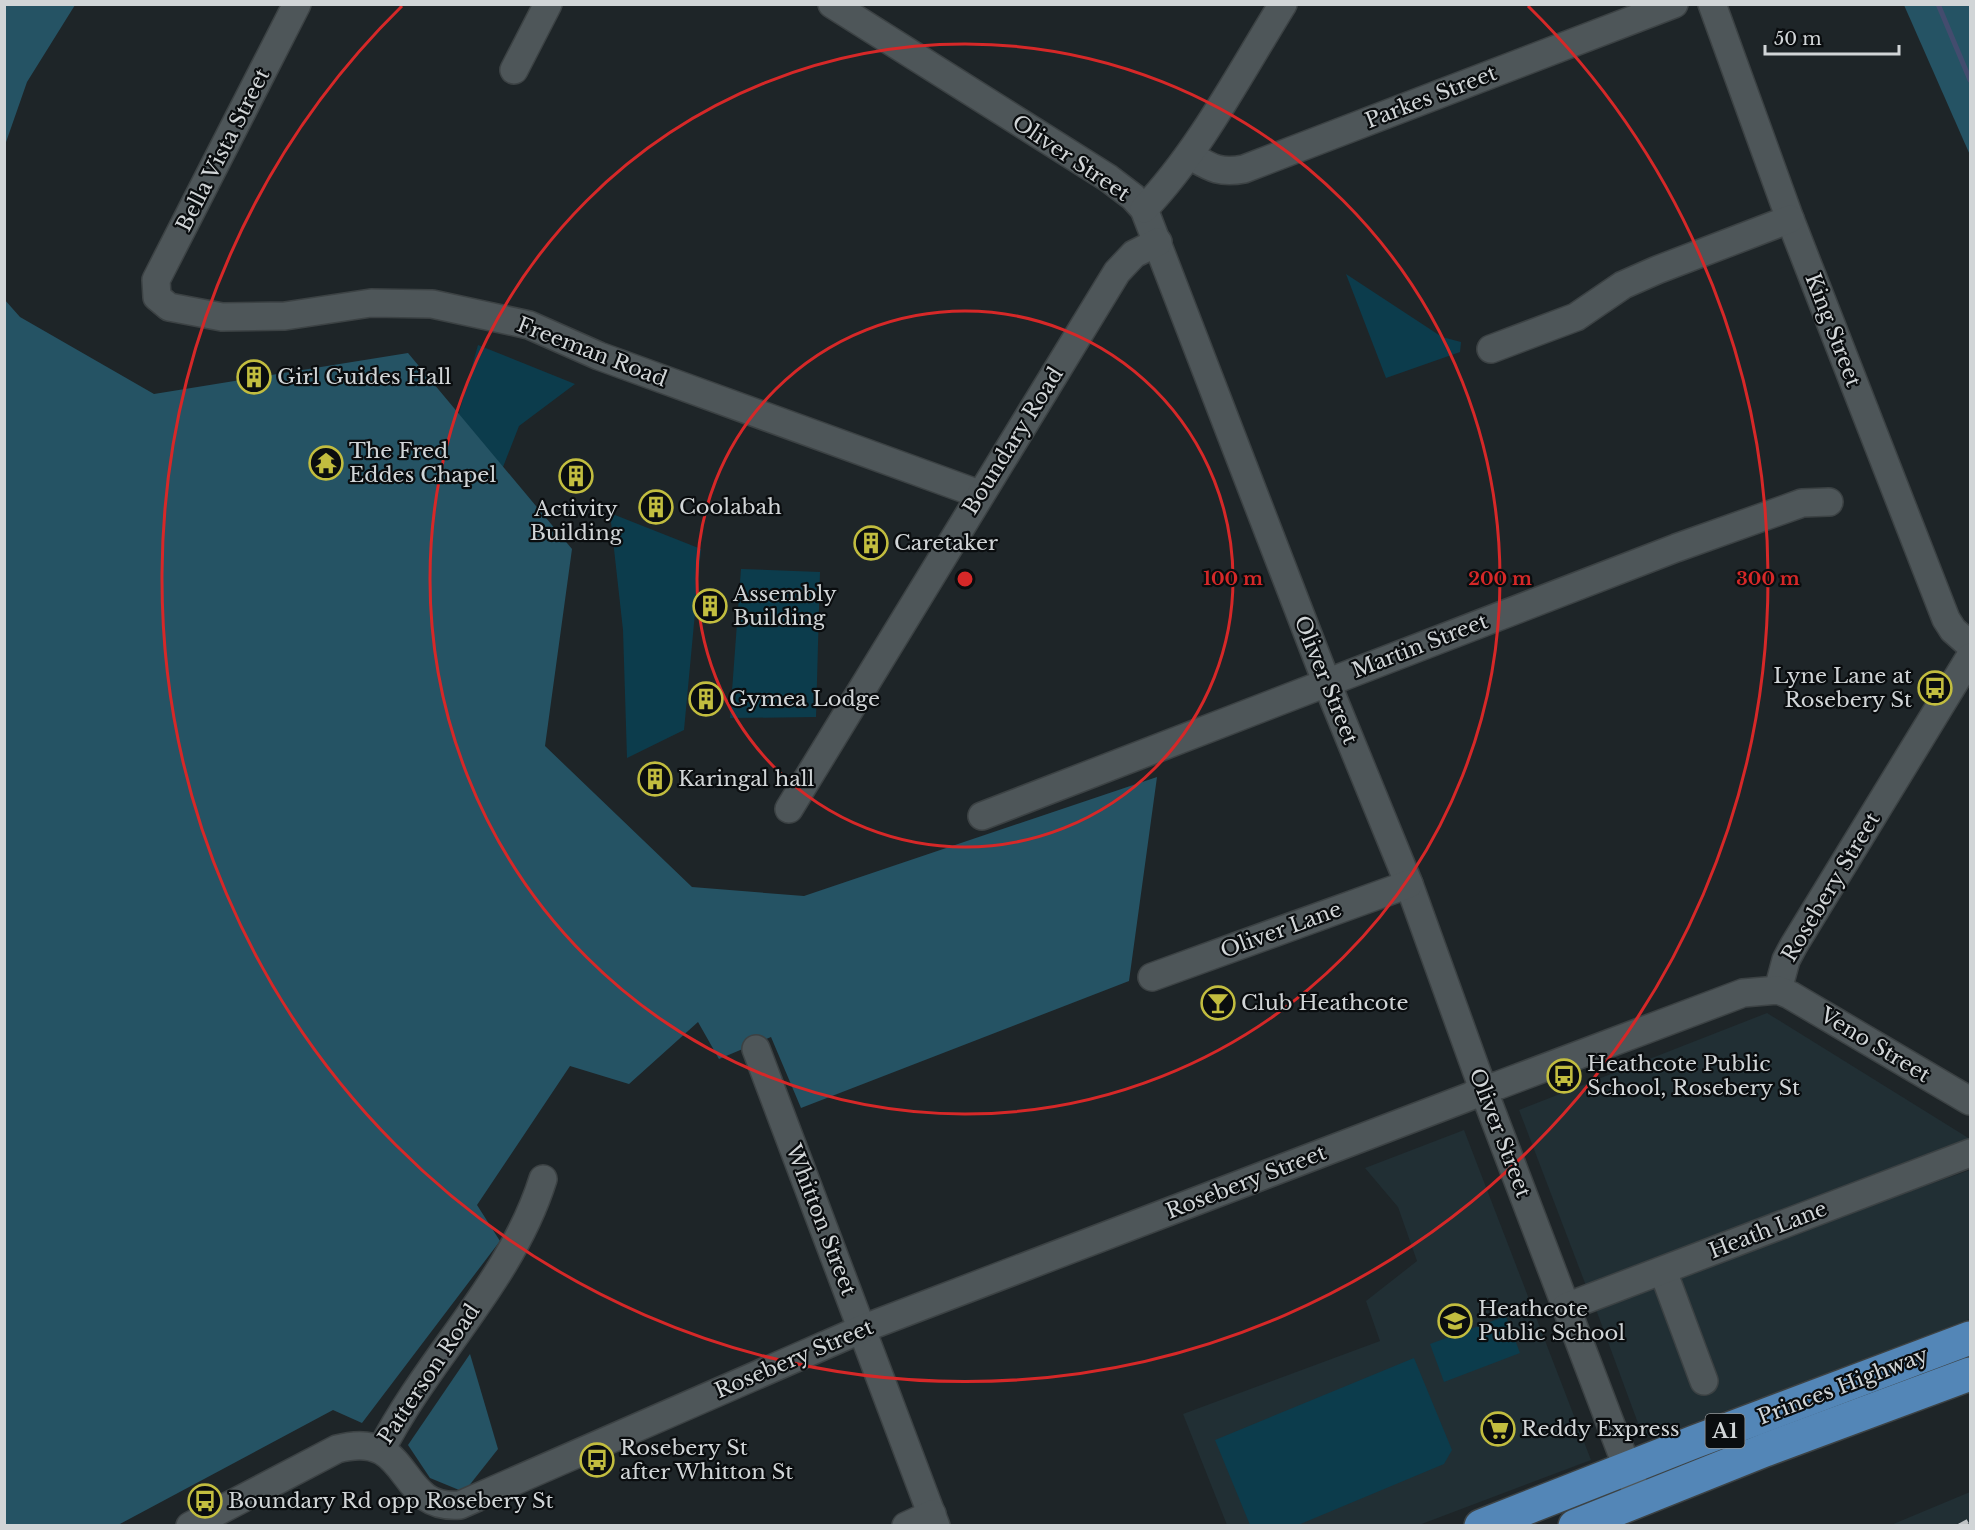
<svg xmlns="http://www.w3.org/2000/svg" width="1975" height="1530" viewBox="0 0 1975 1530" font-family="'Libre Baskerville',serif">
  <style>
    .built { fill: #212f34 }
    .green { fill: #0c3c4c }
    .forest { fill: #255364 }
    .lines { fill: none; stroke-linecap: round; stroke-linejoin: round }
    .stream { stroke: #434c6e; stroke-width: 5 }
    .minor-casing { stroke: #3c4244; stroke-width: 30 }
    .highway-casing { stroke: #3c4244; stroke-width: 36 }
    .minor { stroke: #4e5659; stroke-width: 27 }
    .highway { stroke: #5386b7; stroke-width: 33 }
    .rail { stroke: #bec2c4; stroke-width: 4.5; stroke-dasharray: 10 10; stroke-linecap: butt }
    .ring { fill: none; stroke: #d62828; stroke-width: 3 }
    .labels { text-anchor: middle; dominant-baseline: central; stroke-width: 4.5; stroke-linejoin: round; paint-order: stroke }
    .shield { fill: #0a0d0f; stroke: #95999b; stroke-width: 1.5 }
    .shield-label { font-size: 20px; font-weight: bold; fill: #d1d5d7 }
    .street-label { font-size: 21px; fill: #d1d5d7; stroke: #0a0d0f }
    .poi-label { font-size: 21px; fill: #d1d5d7; stroke: #0a0d0f; text-anchor: start }
    .centre { fill: #d62828; stroke: #0a0d0f; stroke-width: 3 }
    .ring-label { font-size: 18px; text-anchor: middle; font-weight: bold; fill: #d62828; stroke: #0a0d0f; stroke-width: 4.5; stroke-linejoin: round; paint-order: stroke }
  </style>
  <rect width="100%" height="100%" fill="#1e2528"/>
  <g class="built">
    <path d="M 1767,1013 L 1970,1139 L 1970,1146 L 1588,1291 L 1519,1110 Z"/>
    <path d="M 1464,1130 L 1591,1460 L 1419,1525 L 1227,1525 L 1183,1414 L 1380,1341 L 1366,1301 L 1417,1261 L 1398,1207 L 1365,1168 Z"/>
    <path d="M 1970,1170 L 1970,1319 L 1653,1438 L 1642,1434 L 1594,1304 Z"/>
    <path d="M 1970,1492 L 1970,1525 L 1891,1525 Z"/>
  </g>
  <g class="green">
    <path d="M 1346,274 L 1442,337 L 1461,342 L 1460,352 L 1386,378 Z"/>
    <path d="M 478,345 L 575,384 L 519,426 L 489,503 L 451,441 Z"/>
    <path d="M 610,513 L 701,549 L 684,730 L 627,758 L 623,630 Z"/>
    <path d="M 741,569 L 820,572 L 816,717 L 730,718 Z"/>
    <path d="M 1506,1316 L 1520,1353 L 1444,1382 L 1430,1344 Z"/>
    <path d="M 1414,1358 L 1452,1450 L 1444,1464 L 1298,1525 L 1250,1525 L 1215,1440 Z"/>
  </g>
  <g class="forest">
    <path d="M 5,4 L 75,5 L 27,82 L 5,145 Z"/>
    <path d="M 1904,5 L 1970,5 L 1970,155 Z"/>
    <path d="M 4,299 L 20,317 L 154,394 L 408,353 L 572,549 L 545,746 L 692,887 L 804,896 L 1157,777 L 1129,981 L 801,1108 L 771,1037 L 719,1059 L 698,1022 L 629,1084 L 570,1066 L 477,1205 L 500,1241 L 362,1423 L 333,1410 L 118,1525 L 5,1525 Z"/>
    <path d="M 470,1354 L 498,1449 L 464,1492 L 430,1478 L 408,1445 Z"/>
  </g>
  <g class="lines">
    <path class="stream" d="M 1938,4 L 1970,80"/>
    <defs>
      <g id="minor">
        <path d="M 297,4 L 156,280 L 157,297 L 169,307 L 222,317 L 285,316 L 371,303 L 432,304 L 529,325 L 599,356 L 979,494"/>
        <path d="M 832,4 L 1108,178 L 1133,197 L 1144,209 L 1326,681 L 1409,884 L 1483,1089 L 1635,1488"/>
        <path d="M 1712,4 L 1790,219 L 1946,619 L 1953,630 L 1970,645"/>
        <path d="M 514,70 L 548,4"/>
        <path d="M 1189,155 C 1210,167 1219,174 1244,169 L 1674,4"/>
        <path d="M 1144,209 C 1199,152 1240,73 1283,4"/>
        <path d="M 1491,349 L 1576,317 L 1623,285 L 1657,270 L 1790,219"/>
        <path d="M 789,809 L 1117,272 L 1134,254 L 1158,242"/>
        <path d="M 982,816 L 1676,548 L 1802,503 L 1829,502"/>
        <path d="M 1152,977 L 1409,884"/>
        <path d="M 1778,990 L 1786,960 L 1794,945 L 1970,657"/>
        <path d="M 756,1049 L 936,1526"/>
        <path d="M 1663,1271 L 1704,1381"/>
        <path d="M 1566,1307 L 1970,1153"/>
        <path d="M 381,1450 C 429,1356 511,1281 543,1179"/>
        <path d="M 190,1526 L 337,1449 C 414,1428 395,1511 460,1505 L 862,1329 L 1471,1096 L 1483,1089 L 1499,1085 L 1743,993 L 1778,990 L 1790,995 L 1970,1101"/>
        <path d="M 906,1526 L 932,1514"/>
      </g>
      <g id="highway">
        <path d="M 1481,1526 L 1694,1442 L 1970,1338"/>
        <path d="M 1575,1526 L 1765,1450 L 1970,1374"/>
      </g>
    </defs>
    <use href="#minor" class="minor-casing"/>
    <use href="#highway" class="highway-casing"/>
    <use href="#minor" class="minor"/>
    <use href="#highway" class="highway"/>
    <path class="rail" d="M 1959,1526 L 1970,1520"/>
  </g>
  <g class="ring">
    <circle cx="965" cy="579" r="268"/>
    <circle cx="965" cy="579" r="535"/>
    <path d="M1528 6A803 803 0 1 1 402 6"/>
  </g>
  <defs>
    <symbol id="building-ring" viewBox="-11 -11 22 22"><circle r="9.5" fill="#0a0d0f" stroke="#c2bd3f" stroke-width="1.5"/><path d="M-4-6H4V6H1V3H-1V6H-4ZM-2.5-4.3h1.7v1.8h-1.7ZM.8-4.3h1.7v1.8H.8ZM-2.5-1h1.7V.8h-1.7ZM.8-1h1.7V.8H.8Z" fill="#c2bd3f"/></symbol>
    <symbol id="temple-ring" viewBox="-11 -11 22 22"><circle r="9.5" fill="#0a0d0f" stroke="#c2bd3f" stroke-width="1.5"/><path d="M0-6L5-2H3V0L6.5 2.5H4V6H1.5V3h-3V6H-4V2.5H-6.5L-3 0V-2H-5Z" fill="#c2bd3f"/></symbol>
    <symbol id="bus-ring" viewBox="-11 -11 22 22"><circle r="9.5" fill="#0a0d0f" stroke="#c2bd3f" stroke-width="1.5"/><path d="M-5-6H5V4H4V6H2V4H-2V6H-4V4H-5ZM-3.5-4V0h7V-4ZM-3.5 1.2v1.5H-2V1.2ZM2 1.2v1.5H3.5V1.2Z" fill="#c2bd3f"/></symbol>
    <symbol id="bar-ring" viewBox="-11 -11 22 22"><circle r="9.5" fill="#0a0d0f" stroke="#c2bd3f" stroke-width="1.5"/><path d="M-6-5H6L.8 .8V4.5H3.5V6h-7V4.5H-.8V.8Z" fill="#c2bd3f"/></symbol>
    <symbol id="school-ring" viewBox="-11 -11 22 22"><circle r="9.5" fill="#0a0d0f" stroke="#c2bd3f" stroke-width="1.5"/><path d="M0-5L7-2L0 1L-7-2ZM-4 1L0 2.5L4 1V4Q0 6-4 4Z" fill="#c2bd3f"/></symbol>
    <symbol id="supermarket-ring" viewBox="-11 -11 22 22"><circle r="9.5" fill="#0a0d0f" stroke="#c2bd3f" stroke-width="1.5"/><path d="M-6-5.5h2.5l.6 2H6L4.5 2H-2.5L-4.4-4H-6ZM-1.5 3.2a1.3 1.3 0 1 0 .1 0ZM3 3.2a1.3 1.3 0 1 0 .1 0Z" fill="#c2bd3f"/></symbol>
  </defs>
  <g fill-rule="evenodd">
    <use href="#building-ring" x="235" y="358" width="38" height="38"/>
    <use href="#temple-ring" x="307" y="444" width="38" height="38"/>
    <use href="#building-ring" x="557" y="457" width="38" height="38"/>
    <use href="#building-ring" x="637" y="488" width="38" height="38"/>
    <use href="#building-ring" x="852" y="524" width="38" height="38"/>
    <use href="#building-ring" x="691" y="587" width="38" height="38"/>
    <use href="#bus-ring" x="1916" y="669" width="38" height="38"/>
    <use href="#building-ring" x="687" y="680" width="38" height="38"/>
    <use href="#building-ring" x="636" y="760" width="38" height="38"/>
    <use href="#bar-ring" x="1199" y="984" width="38" height="38"/>
    <use href="#bus-ring" x="1545" y="1057" width="38" height="38"/>
    <use href="#school-ring" x="1436" y="1302" width="38" height="38"/>
    <use href="#supermarket-ring" x="1479" y="1410" width="38" height="38"/>
    <use href="#bus-ring" x="578" y="1441" width="38" height="38"/>
    <use href="#bus-ring" x="186" y="1482" width="38" height="38"/>
  </g>
  <g class="labels">
    <rect class="shield" x="1705.5" y="1414" width="39" height="34" rx="4.5"/>
    <g class="shield-label">
      <text x="1725" y="1431">A1</text>
    </g>
    <g class="street-label">
      <text transform="translate(1431 97) rotate(-21)">Parkes Street</text>
      <text transform="translate(223 150) rotate(-63)">Bella Vista Street</text>
      <text transform="translate(1071 158) rotate(34)">Oliver Street</text>
      <text transform="translate(1833 330) rotate(69)">King Street</text>
      <text transform="translate(592 352) rotate(21)">Freeman Road</text>
      <text transform="translate(1013 441) rotate(-58)">Boundary Road</text>
      <text transform="translate(1420 646) rotate(-21)">Martin Street</text>
      <text transform="translate(1326 680) rotate(68)">Oliver Street</text>
      <text transform="translate(1831 887) rotate(-59)">Rosebery Street</text>
      <text transform="translate(1281 930) rotate(-20)">Oliver Lane</text>
      <text transform="translate(1875 1045) rotate(31)">Veno Street</text>
      <text transform="translate(1500 1133) rotate(69)">Oliver Street</text>
      <text transform="translate(1246 1182) rotate(-21)">Rosebery Street</text>
      <text transform="translate(821 1220) rotate(69)">Whitton Street</text>
      <text transform="translate(1768 1230) rotate(-21)">Heath Lane</text>
      <text transform="translate(794 1359) rotate(-23)">Rosebery Street</text>
      <text transform="translate(429 1374) rotate(-56)">Patterson Road</text>
      <text transform="translate(1843 1386) rotate(-21)">Princes Highway</text>
    </g>
    <g class="poi-label">
      <text x="277" y="377">Girl Guides Hall</text>
      <text x="349" y="451">The Fred<tspan x="349" dy="24">Eddes Chapel</tspan></text>
      <text x="679" y="507">Coolabah</text>
      <text x="576" y="509" text-anchor="middle">Activity<tspan x="576" dy="24">Building</tspan></text>
      <text x="894" y="543">Caretaker</text>
      <text x="733" y="594">Assembly<tspan x="733" dy="24">Building</tspan></text>
      <text x="1912" y="676" text-anchor="end">Lyne Lane at<tspan x="1912" dy="24">Rosebery St</tspan></text>
      <text x="729" y="699">Gymea Lodge</text>
      <text x="678" y="779">Karingal hall</text>
      <text x="1241" y="1003">Club Heathcote</text>
      <text x="1587" y="1064">Heathcote Public<tspan x="1587" dy="24">School, Rosebery St</tspan></text>
      <text x="1478" y="1309">Heathcote<tspan x="1478" dy="24">Public School</tspan></text>
      <text x="1521" y="1429">Reddy Express</text>
      <text x="620" y="1448">Rosebery St<tspan x="620" dy="24">after Whitton St</tspan></text>
      <text x="228" y="1501">Boundary Rd opp Rosebery St</text>
    </g>
  </g>
  <circle cx="965" cy="579" r="9" class="centre"/>
  <g class="ring-label">
    <text x="1233" y="585">100 m</text>
    <text x="1500" y="585">200 m</text>
    <text x="1768" y="585">300 m</text>
  </g>
  <rect width="1975" height="1530" fill="none" stroke="#d1d5d7" stroke-width="12"/>
  <path d="M1765 45v9h134v-9" fill="none" stroke="#d1d5d7" stroke-width="3"/>
  <text x="1774" y="45" font-size="18" fill="#d1d5d7" stroke="#0a0d0f" stroke-width="4.5" paint-order="stroke">50 m</text>
</svg>
